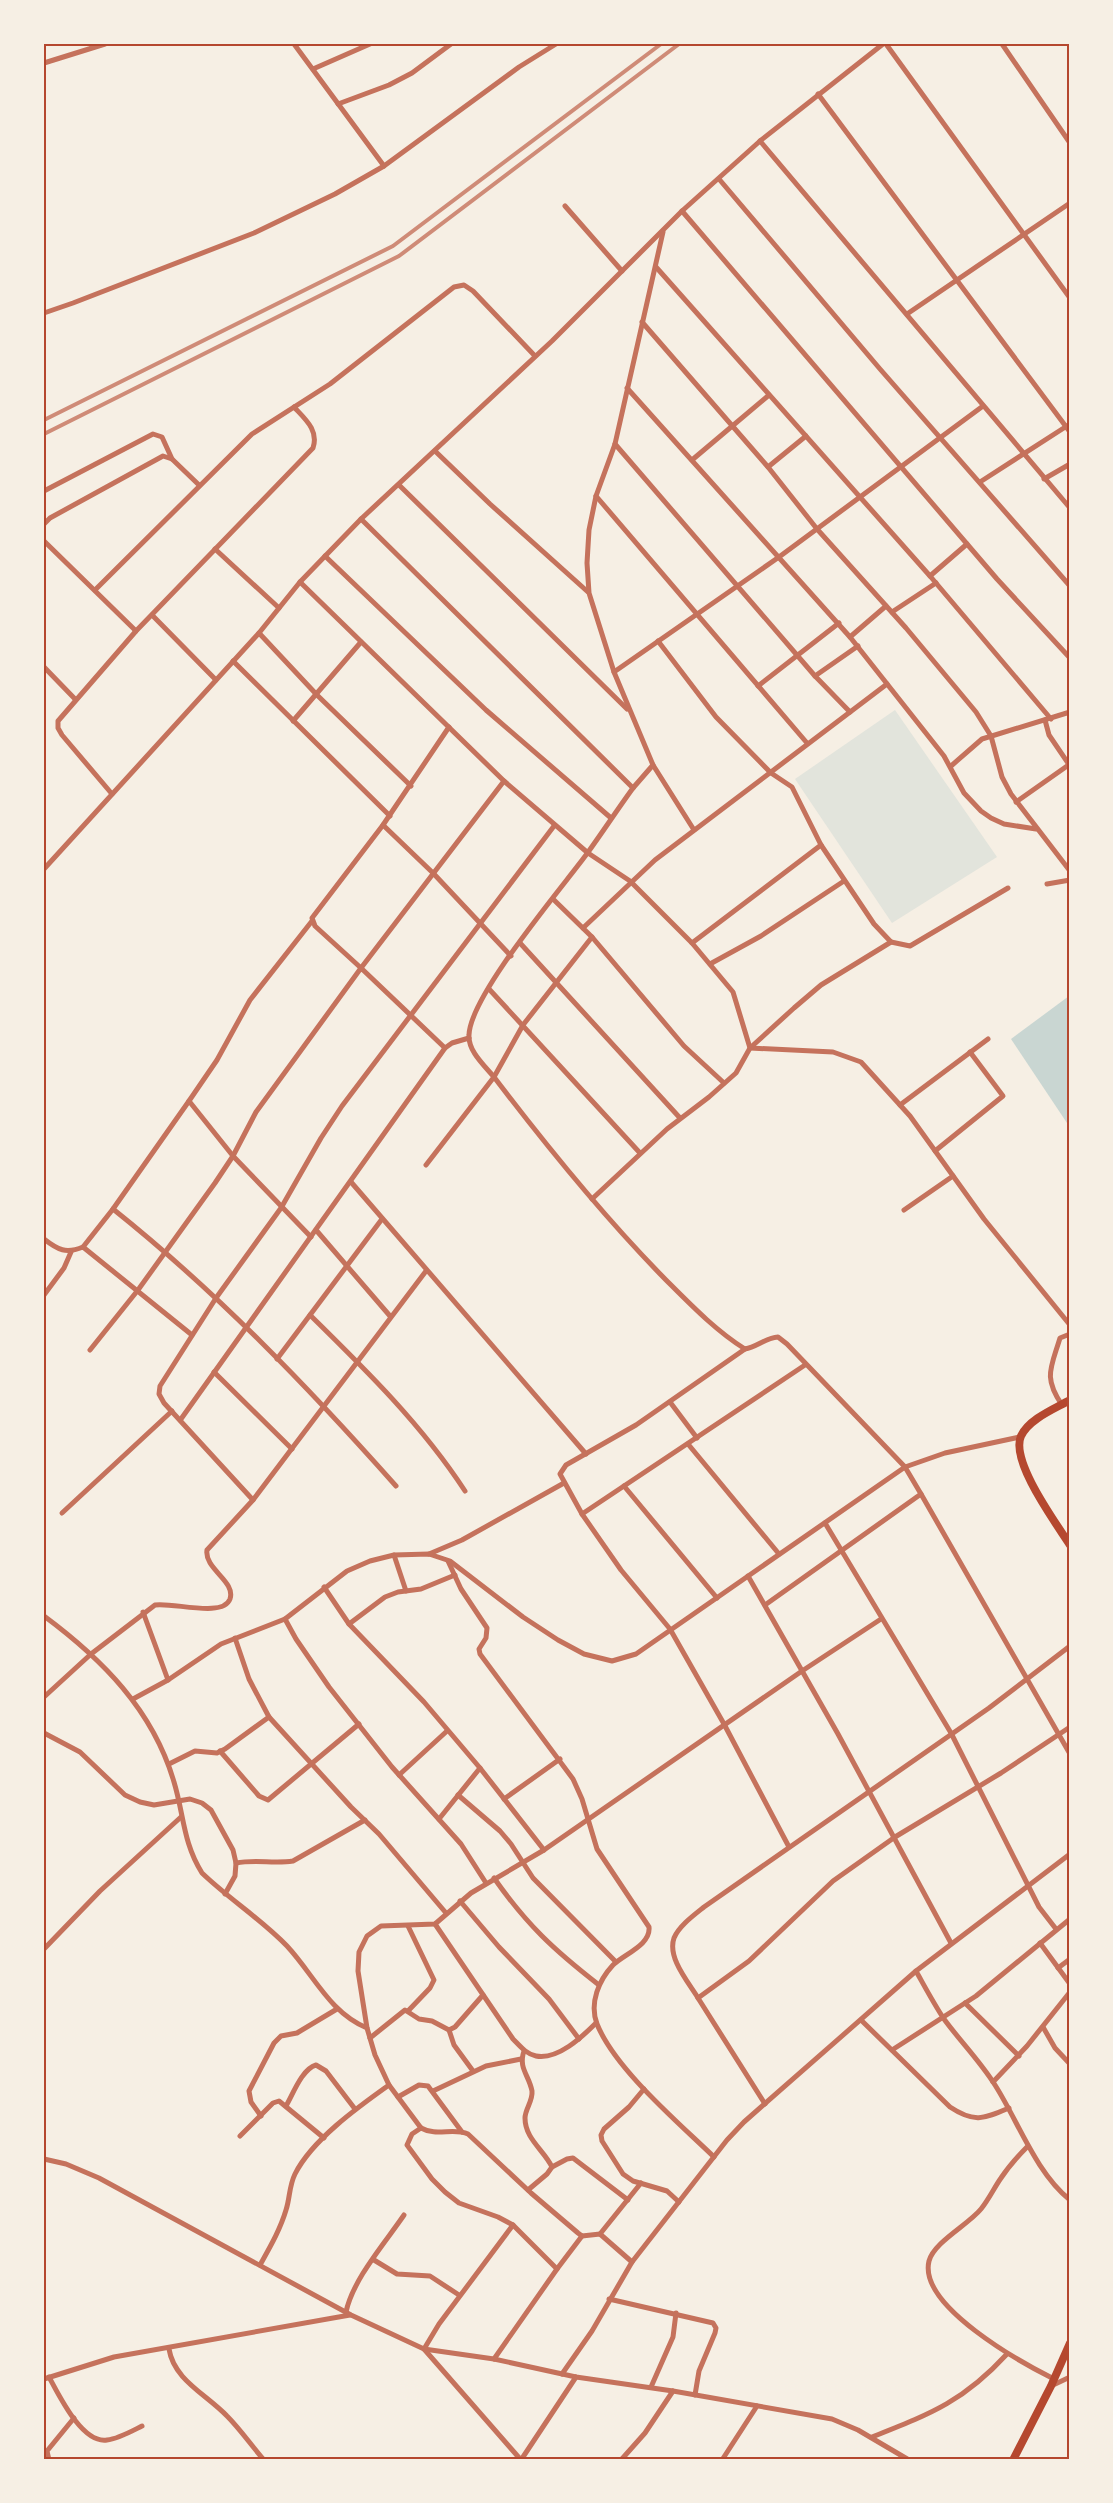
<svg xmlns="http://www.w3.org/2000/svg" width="1113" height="2503" viewBox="0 0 1113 2503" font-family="'Public Sans',sans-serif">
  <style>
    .green { fill: #e2e4dc }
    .water { fill: #c9d6d2 }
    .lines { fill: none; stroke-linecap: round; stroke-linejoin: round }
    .minor { stroke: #c5725c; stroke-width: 5 }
    .secondary { stroke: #b5482f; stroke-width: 8 }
    .rail { stroke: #cf8b77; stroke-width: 4 }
    .neatline { fill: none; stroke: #b5482f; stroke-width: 2 }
  </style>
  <rect width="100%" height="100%" fill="#f6efe4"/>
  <path class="green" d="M 895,710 L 997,857 L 892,923 L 795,779 Z"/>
  <path class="water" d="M 1069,996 L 1069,1126 L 1011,1039 Z"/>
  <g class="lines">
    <g class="minor">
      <path d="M 294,44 L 384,166"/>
      <path d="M 886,44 L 1070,298"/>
      <path d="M 1002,44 L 1070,143"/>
      <path d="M 44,63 L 105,44"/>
      <path d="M 313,69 L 370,44"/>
      <path d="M 818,94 L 1070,432"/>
      <path d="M 338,104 L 389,85 L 412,73 L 451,44"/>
      <path d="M 760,141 L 1070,508"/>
      <path d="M 719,179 L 880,369 L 1070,586"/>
      <path d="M 565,206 L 622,271"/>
      <path d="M 682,211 L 997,579 L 1070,658"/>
      <path d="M 656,267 L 930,576 L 1051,719"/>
      <path d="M 44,313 L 73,303 L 254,233 L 335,194 L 384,166 L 519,67 L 556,44"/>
      <path d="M 907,314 L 1070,203"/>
      <path d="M 642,322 L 768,467 L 817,529 L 906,628 L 976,712 L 991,736 L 1002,777 L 1011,794 L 1070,871"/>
      <path d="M 627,388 L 850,637 L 944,756 L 964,793 L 981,811 L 991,818 L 1004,824 L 1036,829"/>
      <path d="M 615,444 L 815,676 L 850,712"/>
      <path d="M 435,451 L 490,504 L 588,592"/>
      <path d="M 692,460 L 769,395"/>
      <path d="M 768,467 L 806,436"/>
      <path d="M 1044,479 L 1070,464"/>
      <path d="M 980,482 L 1070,424"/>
      <path d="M 399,485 L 627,709"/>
      <path d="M 44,491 L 153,434 L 162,437 L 172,459"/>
      <path d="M 596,496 L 807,743"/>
      <path d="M 361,519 L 633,788"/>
      <path d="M 44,524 L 50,518 L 163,456 L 172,459 L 199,485"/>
      <path d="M 44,541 L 136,631"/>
      <path d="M 215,549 L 279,608"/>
      <path d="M 325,556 L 486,710 L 611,818"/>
      <path d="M 930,576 L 967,544"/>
      <path d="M 300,582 L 504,781 L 588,853 L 630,881 L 692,943 L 733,992 L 750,1048 L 833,1052 L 861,1062 L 910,1116 L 984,1219 L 1070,1325"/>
      <path d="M 95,590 L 252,434 L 330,384 L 454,287 L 464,285 L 473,291 L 535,356"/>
      <path d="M 892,612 L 936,583"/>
      <path d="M 152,615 L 216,680"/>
      <path d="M 259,633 L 317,695 L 411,786"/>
      <path d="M 850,637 L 886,606"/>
      <path d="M 658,641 L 716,717 L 771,773 L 792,787 L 821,845 L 874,924 L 891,942 L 910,946 L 1008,888"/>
      <path d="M 233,661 L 390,816"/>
      <path d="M 44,667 L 75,699"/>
      <path d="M 614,672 L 779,557 L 983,406"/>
      <path d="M 815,676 L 858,646"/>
      <path d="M 758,686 L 839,623"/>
      <path d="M 1045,720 L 1049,735 L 1070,766"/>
      <path d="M 293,721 L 361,642"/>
      <path d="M 449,727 L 383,825 L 312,918 L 315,926 L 361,968 L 504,781"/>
      <path d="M 653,765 L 694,830"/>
      <path d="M 951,766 L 982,739 L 1070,712"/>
      <path d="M 112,794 L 62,735 L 58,728 L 58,721 L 136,631 L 313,448 C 319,430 305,419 294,407"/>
      <path d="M 1016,802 L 1070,764"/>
      <path d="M 383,825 L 433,873 L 511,956"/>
      <path d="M 44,869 L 259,633 L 300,582 L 361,519 L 552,341 L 682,211 L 760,141 L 883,44"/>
      <path d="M 1047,884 L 1070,880"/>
      <path d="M 553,899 L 592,937 L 684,1046 L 724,1083"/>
      <path d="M 583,928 L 655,860 L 887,684"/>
      <path d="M 592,937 L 523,1025 L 494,1077 C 548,1148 603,1216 666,1280 C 690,1304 716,1331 745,1349 C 757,1347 765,1338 778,1337 L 787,1344 L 905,1467 L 945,1453 L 1020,1437"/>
      <path d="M 520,943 L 680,1118"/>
      <path d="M 692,943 L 821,845"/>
      <path d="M 710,964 L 761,936 L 844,881"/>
      <path d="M 489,989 L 640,1153"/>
      <path d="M 189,1101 L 233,1156 L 311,1237"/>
      <path d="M 900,1105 L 988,1039"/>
      <path d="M 935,1151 L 1003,1096 L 970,1052"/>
      <path d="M 426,1165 L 494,1077 C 484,1065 468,1051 469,1035 C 470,996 560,890 586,855 C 602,833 617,810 633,788 L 653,765 L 614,672 L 589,593 L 587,563 L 589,530 L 596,496 L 615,444 L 663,232"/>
      <path d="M 351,1182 L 586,1454"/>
      <path d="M 592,1199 L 667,1129 L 709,1097 L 736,1073 L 750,1048 L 794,1008 L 821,985 L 891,942"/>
      <path d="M 113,1209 C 217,1292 308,1387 396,1486"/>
      <path d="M 904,1210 L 953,1176"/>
      <path d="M 316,1230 L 390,1316"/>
      <path d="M 44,1239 C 58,1250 66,1254 83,1247 L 192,1335"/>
      <path d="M 83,1247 L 113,1209 L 189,1101 L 217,1060 L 250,1000 L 312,921"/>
      <path d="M 44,1295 L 64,1268 L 71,1252"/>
      <path d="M 310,1315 C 366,1370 422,1425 465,1491"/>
      <path d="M 745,1349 L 636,1425 L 566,1465 L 560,1474 L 582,1514 L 621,1570 L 670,1629 L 724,1724 L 789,1847"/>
      <path d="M 90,1350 L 138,1290 L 215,1183 L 233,1156 L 256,1112 L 361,968 L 445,1048"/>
      <path d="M 277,1359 L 382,1219"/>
      <path d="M 214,1372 L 292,1449"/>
      <path d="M 670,1402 L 697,1438"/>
      <path d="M 1062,1405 C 1043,1377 1051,1368 1060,1338 L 1070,1334"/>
      <path d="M 181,1419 L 445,1048 L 452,1043 L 469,1038"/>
      <path d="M 688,1444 L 779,1554"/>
      <path d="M 624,1486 L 717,1598"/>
      <path d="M 921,1494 L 1070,1754"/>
      <path d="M 253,1500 L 164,1403 L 159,1394 L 160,1386 L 216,1298 L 281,1208 L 321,1138 L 342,1106 L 554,826"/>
      <path d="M 62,1513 L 172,1411"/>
      <path d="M 582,1514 L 805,1365"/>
      <path d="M 825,1523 L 951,1733 L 1039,1907 L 1056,1929"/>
      <path d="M 429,1554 L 462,1540 L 564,1483"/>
      <path d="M 394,1555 L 406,1591"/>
      <path d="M 448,1561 L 461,1589 L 487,1628 L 486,1638 L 479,1649 L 480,1654 L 573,1779 L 582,1799 L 597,1849 L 649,1927 C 651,1945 624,1954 613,1965 C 599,1980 589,2003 597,2024 C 615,2069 679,2123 714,2157"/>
      <path d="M 748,1576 L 838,1734 L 951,1943"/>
      <path d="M 324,1587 L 349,1624 L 424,1702 L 480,1768 L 544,1850"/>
      <path d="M 143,1612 L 168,1680"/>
      <path d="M 44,1616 C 102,1659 153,1710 174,1782 C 184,1815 183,1843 202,1873 C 229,1899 261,1919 287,1946 C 314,1975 329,2012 367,2028 L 375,2055 L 389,2085 C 358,2107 312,2140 295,2174 C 289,2186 290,2198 286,2210 C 280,2230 270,2247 260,2265"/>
      <path d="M 285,1619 L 296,1639 L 329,1687 L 392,1767 L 461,1844 L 486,1883"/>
      <path d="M 349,1624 L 385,1597 L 398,1592 L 421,1589 L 455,1575"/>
      <path d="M 235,1638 L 249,1679 L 269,1717 L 351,1807 L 379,1834 L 446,1913"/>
      <path d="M 1070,1646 L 989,1708 L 704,1907 C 694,1915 679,1926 674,1938 C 667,1958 689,1983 698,1998 L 749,1961 L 833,1881 L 895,1837 L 1001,1773 L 1070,1727"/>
      <path d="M 44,1697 L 91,1654 L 155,1605 C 173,1602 223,1618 230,1599 C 236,1581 204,1569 207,1550 L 253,1500 L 426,1271"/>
      <path d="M 133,1699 L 168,1680 L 221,1644 L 285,1619 L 347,1571 L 370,1561 L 394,1555 L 429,1554 L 450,1561 L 523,1617 L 558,1640 L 584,1654 L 612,1661 L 636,1654 L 905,1467 L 921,1494 L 765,1605"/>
      <path d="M 44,1733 L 80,1752 L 125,1795 L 140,1802 L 154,1805 L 190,1799 L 202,1803 L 211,1810 L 233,1850 L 236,1863 L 235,1876 L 225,1894"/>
      <path d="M 220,1751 L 259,1796 L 268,1800 L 359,1724"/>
      <path d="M 169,1764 L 195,1751 L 217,1753 L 225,1749 L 269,1717"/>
      <path d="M 399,1775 L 447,1731"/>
      <path d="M 458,1795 L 500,1831 L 511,1844 L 533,1878 L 616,1962"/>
      <path d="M 504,1799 L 560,1759"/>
      <path d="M 439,1819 L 480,1768"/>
      <path d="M 236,1863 C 256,1859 273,1864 293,1861 L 365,1820"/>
      <path d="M 494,1878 C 527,1925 554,1950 599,1985"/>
      <path d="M 460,1901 L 499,1947 L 549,1999 L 579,2039"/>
      <path d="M 435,1924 L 513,2039 C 520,2046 526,2054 536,2056 C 558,2060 582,2037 596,2023"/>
      <path d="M 408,1926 L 434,1980 L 430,1988 L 408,2011"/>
      <path d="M 1040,1943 L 1070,1984"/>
      <path d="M 44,1949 L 100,1891 L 181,1817"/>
      <path d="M 1058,1968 L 1070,1959"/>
      <path d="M 916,1971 C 925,1987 934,2004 944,2019 C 960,2041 980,2061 995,2085 C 1018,2121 1036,2173 1070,2200"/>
      <path d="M 698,1998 L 765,2104"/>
      <path d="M 965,2003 L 1019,2056"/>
      <path d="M 861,2020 L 950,2107 C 974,2123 983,2119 1009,2108"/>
      <path d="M 1043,2027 L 1055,2048 L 1070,2064"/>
      <path d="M 367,2028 L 358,1971 L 359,1952 L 367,1936 L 381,1926 L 435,1924 L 471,1893 L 544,1850 L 802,1671 L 881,1619"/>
      <path d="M 449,2030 L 454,2045 L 473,2071"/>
      <path d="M 370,2038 L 405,2010 L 419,2019 L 432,2021 L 449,2030 L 455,2027 L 483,1995"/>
      <path d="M 892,2050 L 976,1996 L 1070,1919"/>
      <path d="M 524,2051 C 518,2068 529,2075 532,2091 C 533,2101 525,2109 525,2118 C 525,2139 544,2150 552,2167 L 547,2174 L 528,2190"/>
      <path d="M 993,2082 L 1027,2046 L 1070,1992"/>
      <path d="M 389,2085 L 421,2128 C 437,2137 453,2127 468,2134 L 531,2193 L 578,2233 L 582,2236 L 600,2234 L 632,2262"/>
      <path d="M 644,2089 L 629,2107 L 604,2129 L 601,2135 L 602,2141 L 623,2174 L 633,2181 L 667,2191 L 679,2202"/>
      <path d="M 433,2091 L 486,2066 L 521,2059"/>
      <path d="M 398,2097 L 419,2085 L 428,2086 L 462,2132"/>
      <path d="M 286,2106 C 293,2094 302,2069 316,2065 L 326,2071 L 355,2109"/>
      <path d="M 261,2116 L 251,2102 L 249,2091 L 274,2043 L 281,2036 L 297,2033 L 337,2009"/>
      <path d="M 421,2128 L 412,2134 L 407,2145 L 432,2179 L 445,2192 L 459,2203 L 498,2217 L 513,2225 L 557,2269"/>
      <path d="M 240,2136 L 273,2103 L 279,2101 L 324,2138"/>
      <path d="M 1028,2146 C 1018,2156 1009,2166 1001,2178 C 994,2188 989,2199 981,2209 C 968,2225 934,2242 929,2261 C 918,2306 1022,2363 1054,2379"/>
      <path d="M 44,2159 L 66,2164 L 99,2178 L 351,2315 L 424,2349 L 494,2359 L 576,2377 L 673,2391 L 832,2419 L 858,2430 L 909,2460"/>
      <path d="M 552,2167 L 567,2159 L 573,2158 L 628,2200"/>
      <path d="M 513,2225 L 439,2324 L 424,2349 L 521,2460"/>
      <path d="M 600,2234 L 641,2183"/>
      <path d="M 374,2260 L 397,2274 L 430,2276 L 459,2295"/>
      <path d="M 609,2299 L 713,2323 L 716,2328 L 715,2333 L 699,2371 L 695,2395"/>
      <path d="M 346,2312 C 353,2279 385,2243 404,2215"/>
      <path d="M 169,2349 C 174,2380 206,2394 227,2416 C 240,2429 251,2445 264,2460"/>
      <path d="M 494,2359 L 557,2269 L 582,2236"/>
      <path d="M 562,2374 L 592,2331 L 632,2262 L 727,2140 L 744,2122 L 916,1971 L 1070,1854"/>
      <path d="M 49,2377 C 59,2395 82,2444 107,2440 C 118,2439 132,2431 142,2426"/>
      <path d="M 44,2379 L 114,2357 L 350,2315"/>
      <path d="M 1051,2386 L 1070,2377"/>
      <path d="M 651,2387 L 673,2337 L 676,2313"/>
      <path d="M 872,2437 C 930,2414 963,2402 1007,2354"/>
      <path d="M 49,2460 L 47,2451 L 74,2418"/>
      <path d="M 521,2460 L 576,2377"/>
      <path d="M 621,2460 L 645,2433 L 673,2391"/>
      <path d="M 722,2460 L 757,2406"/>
    </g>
    <g class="secondary">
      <path d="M 1070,1400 C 1054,1409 1029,1419 1021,1436 C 1010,1461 1056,1523 1070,1545"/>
      <path d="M 1013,2460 L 1051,2386 L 1070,2343"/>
    </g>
    <g class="rail">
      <path d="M 44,420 L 393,246 L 661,44"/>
      <path d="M 44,434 L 399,256 L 679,44"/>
    </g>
  </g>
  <rect width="1113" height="2503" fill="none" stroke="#f6efe4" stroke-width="90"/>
  <rect x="45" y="45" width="1023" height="2413" class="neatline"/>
</svg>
